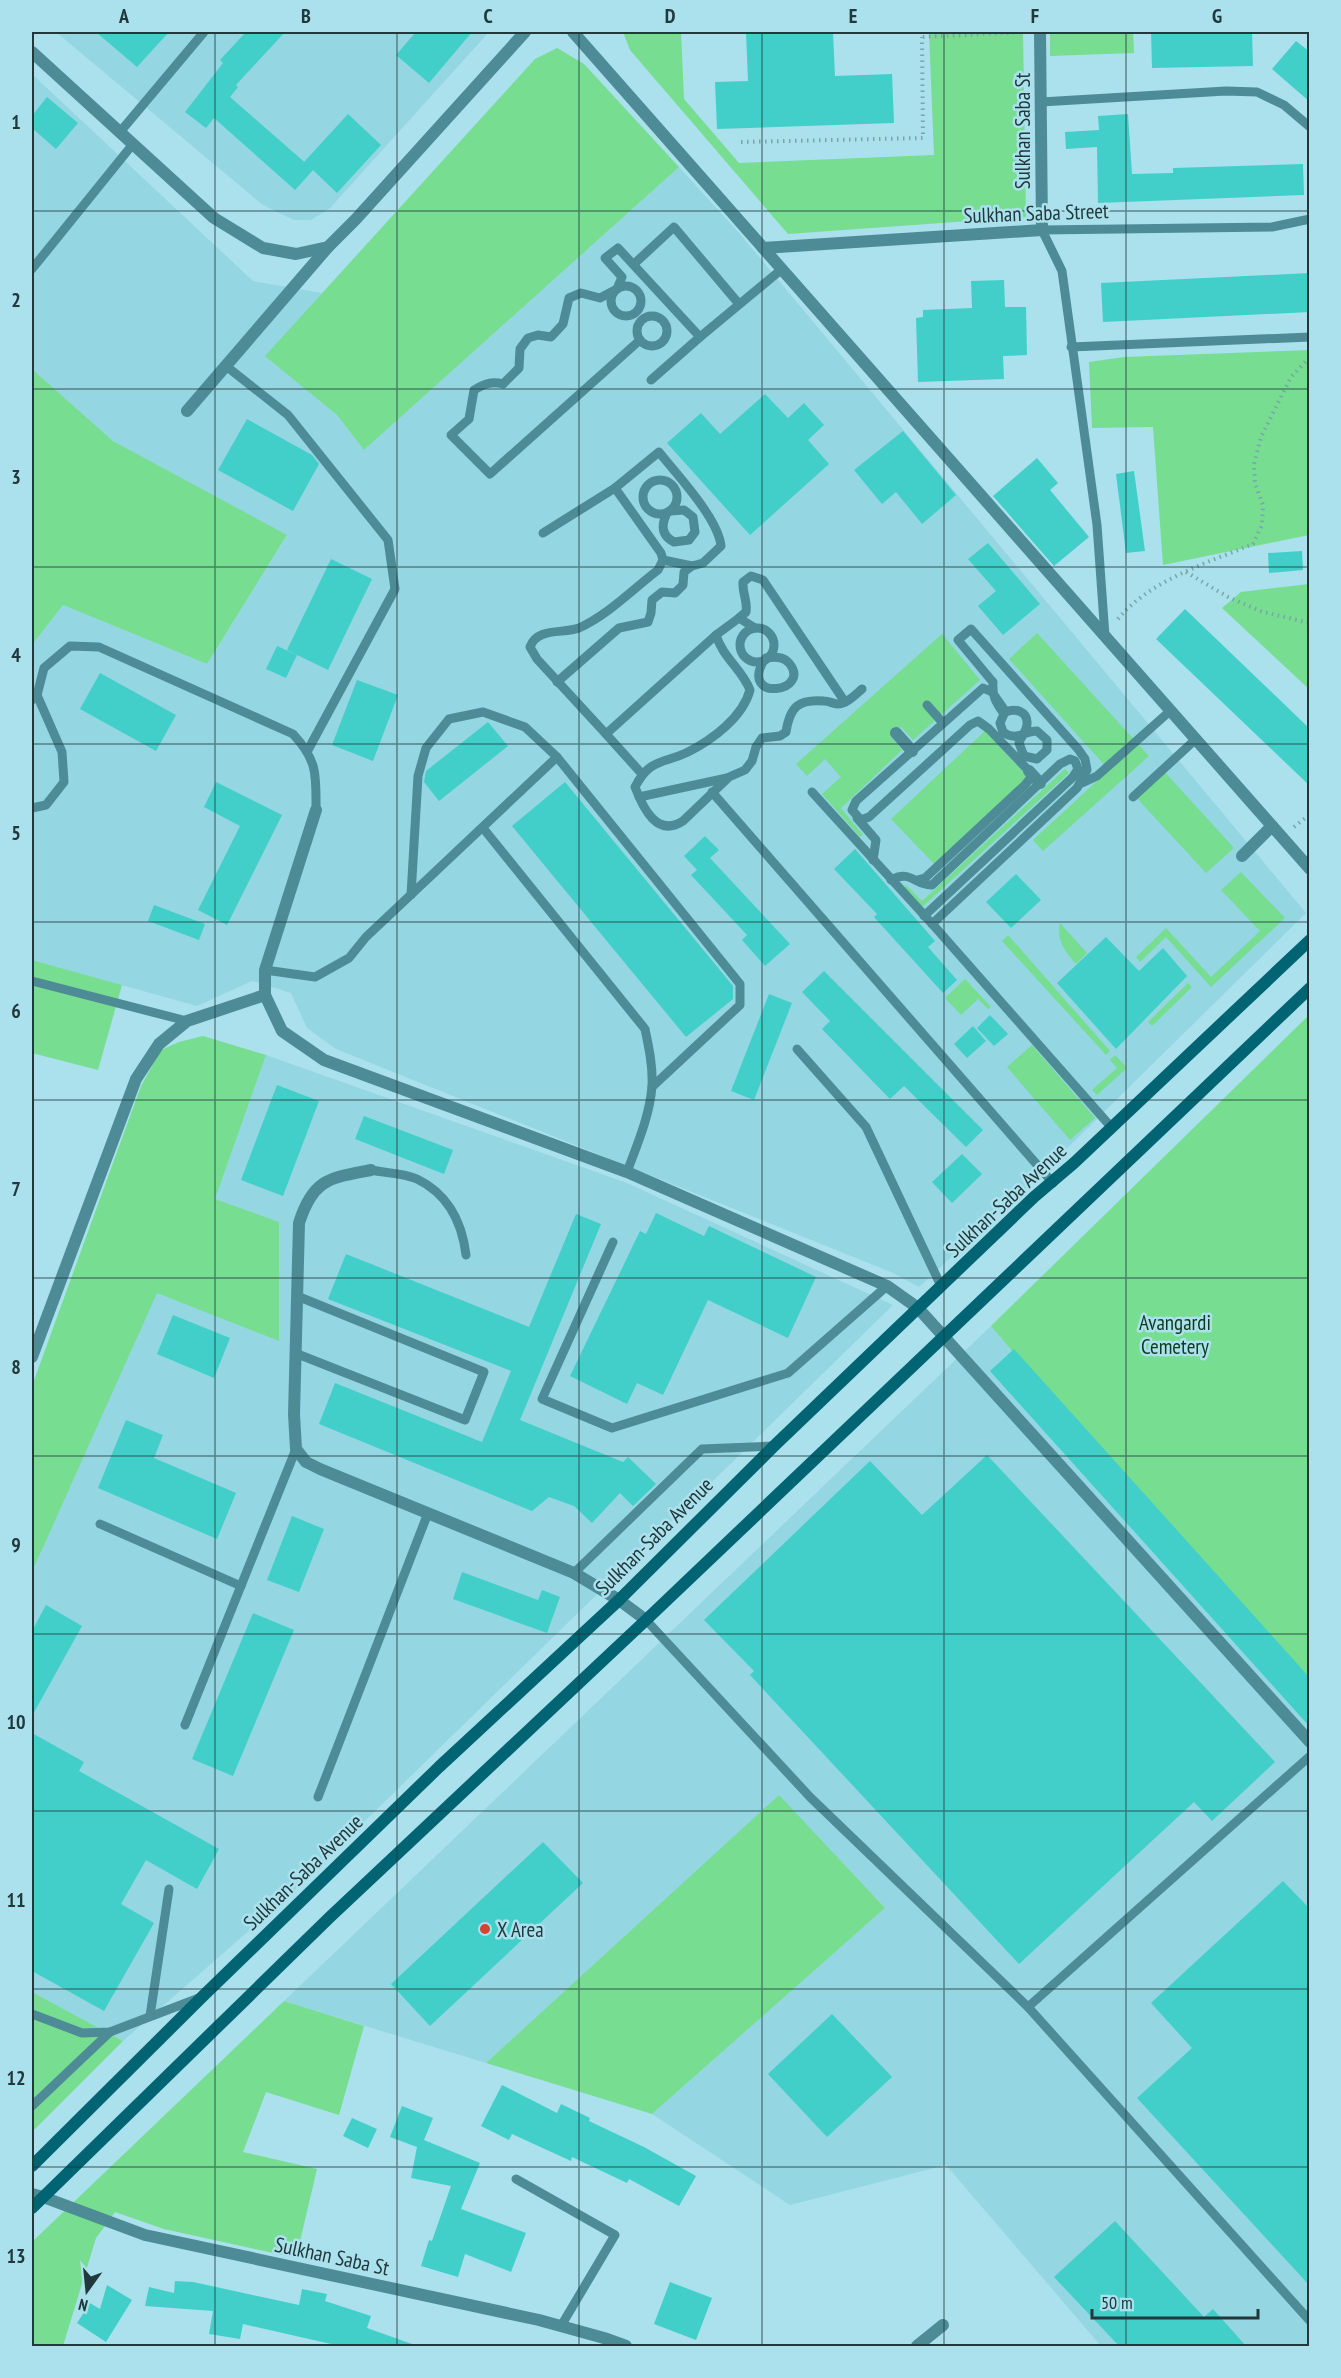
<svg xmlns="http://www.w3.org/2000/svg" width="1341" height="2378" viewBox="0 0 1341 2378" font-family="'PT Sans Narrow',sans-serif">
  <style>
    .built { fill: #94d6e2 }
    .green { fill: #76dd91 }
    .building { fill: #42cfc9 }
    .lines { fill: none; stroke-linecap: round; stroke-linejoin: round }
    .path { stroke: #79a5ad; stroke-width: 4; stroke-dasharray: 1.5 4.5; stroke-linecap: butt }
    .service { stroke: #4d8c97; stroke-width: 9 }
    .minor { stroke: #4d8c97; stroke-width: 12 }
    .tertiary { stroke: #4d8c97; stroke-width: 12 }
    .secondary { stroke: #006472; stroke-width: 12 }
    .grid { fill: none; stroke: #21383c; stroke-width: 1.5; stroke-opacity: 0.55 }
    .poi-dot { fill: #d24533; stroke: #aae1ec; stroke-width: 2 }
    .labels { text-anchor: middle; dominant-baseline: central; stroke-width: 5; stroke-linejoin: round; paint-order: stroke }
    .street-label { font-size: 21px; fill: #21383c; stroke: #aae1ec }
    .park-label { font-size: 21px; fill: #0e3a1c; stroke: #aae1ec }
    .poi-label { font-size: 21px; fill: #21383c; stroke: #aae1ec; text-anchor: start }
    .neatline { fill: none; stroke: #21383c; stroke-width: 2 }
    .grid-label { font-size: 20px; text-anchor: middle; font-weight: bold; fill: #21383c }
  </style>
  <rect width="100%" height="100%" fill="#aae1ec"/>
  <g class="built">
    <path d="M 56,32 L 489,32 L 330,208 L 311,220 L 294,220 L 263,205 Z"/>
    <path d="M 34,76 L 253,281 L 322,293 L 266,356 L 337,415 L 364,450 L 679,167 L 740,234 L 1306,913 L 1039,1176 L 919,1287 L 891,1272 L 336,1049 L 307,1028 L 291,993 L 252,981 L 197,1006 L 32,960 L 32,645 L 63,605 L 207,664 L 287,536 L 113,441 L 32,369 L 32,79 Z"/>
    <path d="M 266,1055 L 627,1183 L 893,1305 L 284,1900 L 123,2041 L 32,1992 L 32,1572 L 157,1292 L 279,1341 L 215,1199 Z"/>
    <path d="M 991,1326 L 1309,1702 L 1309,2346 L 1101,2346 L 946,2165 L 790,2205 L 652,2114 L 885,1908 L 779,1796 L 486,2063 L 284,2001 Z"/>
  </g>
  <g class="green">
    <path d="M 623,32 L 681,32 L 684,99 L 739,163 L 934,155 L 929,32 L 1023,32 L 1026,217 L 788,234 L 630,50 Z"/>
    <path d="M 1050,32 L 1133,32 L 1134,53 L 1050,56 Z"/>
    <path d="M 557,48 L 584,64 L 679,167 L 364,450 L 337,415 L 265,356 L 535,59 Z"/>
    <path d="M 1309,350 L 1309,535 L 1163,565 L 1153,427 L 1092,428 L 1089,362 L 1124,357 Z"/>
    <path d="M 32,369 L 113,441 L 287,535 L 207,664 L 63,605 L 32,645 Z"/>
    <path d="M 1309,584 L 1310,584 L 1309,689 L 1222,608 L 1241,592 Z"/>
    <path d="M 1037,633 L 1149,756 L 1043,851 L 1033,840 L 1109,770 L 1009,659 Z"/>
    <path d="M 942,634 L 980,680 L 913,740 L 901,727 L 890,736 L 902,750 L 841,808 L 863,835 L 860,837 L 822,794 L 841,777 L 825,759 L 807,776 L 796,764 Z"/>
    <path d="M 985,731 L 1029,778 L 936,866 L 891,819 Z"/>
    <path d="M 1065,769 L 1069,773 L 921,908 L 902,889 L 906,885 L 922,901 Z"/>
    <path d="M 1162,769 L 1234,848 L 1206,873 L 1134,795 Z"/>
    <path d="M 1241,872 L 1285,918 L 1211,987 L 1166,937 L 1140,962 L 1136,957 L 1166,928 L 1211,977 L 1260,931 L 1221,890 Z"/>
    <path d="M 1060,923 L 1087,953 L 1076,964 C 1065,952 1056,939 1060,923 Z"/>
    <path d="M 1008,935 L 1110,1051 L 1106,1055 L 1002,941 Z"/>
    <path d="M 32,960 L 122,985 L 98,1070 L 32,1053 Z"/>
    <path d="M 965,979 L 991,1007 L 988,1009 L 978,999 L 961,1015 L 945,998 Z"/>
    <path d="M 1188,983 L 1192,987 L 1152,1026 L 1148,1022 Z"/>
    <path d="M 1309,1015 L 1309,1702 L 991,1326 Z"/>
    <path d="M 203,1036 L 266,1055 L 215,1199 L 279,1222 L 279,1341 L 157,1293 L 32,1572 L 32,1386 L 141,1086 L 161,1050 L 179,1042 Z"/>
    <path d="M 1032,1045 L 1095,1118 L 1070,1140 L 1007,1067 Z"/>
    <path d="M 1115,1055 L 1127,1068 L 1097,1095 L 1092,1090 L 1117,1068 L 1110,1060 Z"/>
    <path d="M 779,1795 L 885,1908 L 652,2114 L 486,2063 Z"/>
    <path d="M 32,1992 L 123,2041 L 32,2132 Z"/>
    <path d="M 284,2001 L 364,2026 L 339,2115 L 266,2092 L 243,2152 L 317,2169 L 296,2258 L 164,2229 L 115,2212 L 96,2238 L 63,2346 L 32,2346 L 32,2242 Z"/>
  </g>
  <g class="building">
    <path d="M 96,32 L 169,32 L 137,67 Z"/>
    <path d="M 246,32 L 285,32 L 236,85 L 238,87 L 230,97 L 309,166 L 304,162 L 348,114 L 381,145 L 337,193 L 313,170 L 295,190 L 214,118 L 206,128 L 185,112 L 223,63 L 220,60 Z"/>
    <path d="M 416,32 L 472,32 L 429,83 L 396,55 Z"/>
    <path d="M 746,32 L 833,32 L 835,76 L 892,74 L 894,123 L 717,129 L 715,82 L 748,81 Z"/>
    <path d="M 1151,32 L 1252,32 L 1253,66 L 1152,68 Z"/>
    <path d="M 1296,41 L 1310,52 L 1310,102 L 1272,69 Z"/>
    <path d="M 47,97 L 78,123 L 56,149 L 32,128 L 32,116 Z"/>
    <path d="M 1128,114 L 1132,174 L 1173,173 L 1173,168 L 1303,164 L 1304,195 L 1098,203 L 1097,147 L 1066,149 L 1065,132 L 1099,130 L 1098,116 Z"/>
    <path d="M 1310,273 L 1310,312 L 1103,322 L 1101,283 Z"/>
    <path d="M 1004,280 L 1005,307 L 1026,307 L 1027,355 L 1003,356 L 1004,379 L 918,382 L 916,318 L 923,317 L 923,310 L 972,308 L 971,281 Z"/>
    <path d="M 765,394 L 788,418 L 804,403 L 824,425 L 808,440 L 829,464 L 750,535 L 667,443 L 701,413 L 720,434 Z"/>
    <path d="M 247,419 L 312,455 L 319,464 L 293,511 L 218,470 Z"/>
    <path d="M 903,431 L 956,495 L 922,524 L 896,492 L 882,504 L 854,470 Z"/>
    <path d="M 1037,458 L 1058,483 L 1050,490 L 1089,537 L 1054,566 L 993,496 Z"/>
    <path d="M 1134,471 L 1145,551 L 1126,553 L 1116,474 Z"/>
    <path d="M 988,543 L 1040,604 L 1003,635 L 978,606 L 996,591 L 968,559 Z"/>
    <path d="M 1302,551 L 1303,570 L 1269,573 L 1268,553 Z"/>
    <path d="M 331,559 L 372,579 L 328,670 L 287,650 Z"/>
    <path d="M 1185,609 L 1310,729 L 1310,786 L 1156,639 Z"/>
    <path d="M 277,646 L 297,655 L 286,678 L 266,669 Z"/>
    <path d="M 100,673 L 176,715 L 156,751 L 80,709 Z"/>
    <path d="M 357,680 L 398,695 L 373,761 L 332,745 Z"/>
    <path d="M 488,722 L 508,746 L 439,801 L 424,782 L 426,771 Z"/>
    <path d="M 216,782 L 282,815 L 227,925 L 198,910 L 240,826 L 204,807 Z"/>
    <path d="M 565,782 L 733,986 L 733,999 L 686,1037 L 512,826 Z"/>
    <path d="M 705,836 L 719,850 L 710,858 L 790,944 L 765,966 L 742,940 L 747,935 L 691,875 L 697,870 L 684,856 Z"/>
    <path d="M 855,849 L 935,941 L 928,947 L 957,980 L 943,993 L 874,917 L 877,914 L 834,869 Z"/>
    <path d="M 1016,874 L 1041,900 L 1011,928 L 986,902 Z"/>
    <path d="M 154,905 L 205,924 L 199,940 L 148,921 Z"/>
    <path d="M 1106,937 L 1139,971 L 1163,948 L 1187,976 L 1116,1049 L 1057,983 Z"/>
    <path d="M 824,971 L 983,1130 L 966,1147 L 904,1086 L 890,1099 L 822,1029 L 830,1021 L 802,992 Z"/>
    <path d="M 769,994 L 792,1003 L 754,1100 L 731,1091 Z"/>
    <path d="M 990,1015 L 1008,1034 L 994,1046 L 977,1028 Z"/>
    <path d="M 973,1026 L 986,1041 L 967,1058 L 954,1044 Z"/>
    <path d="M 277,1085 L 319,1101 L 283,1196 L 241,1180 Z"/>
    <path d="M 364,1116 L 453,1150 L 444,1174 L 355,1139 Z"/>
    <path d="M 962,1154 L 982,1174 L 952,1203 L 932,1182 Z"/>
    <path d="M 656,1213 L 704,1236 L 709,1226 L 816,1277 L 788,1338 L 708,1300 L 663,1395 L 637,1383 L 627,1404 L 570,1376 L 640,1231 L 646,1234 Z"/>
    <path d="M 576,1214 L 601,1224 L 520,1420 L 623,1462 L 628,1457 L 656,1484 L 633,1506 L 620,1493 L 592,1523 L 574,1506 L 549,1497 L 532,1511 L 319,1424 L 335,1383 L 482,1442 L 511,1371 L 328,1299 L 346,1254 L 529,1327 Z"/>
    <path d="M 173,1315 L 230,1338 L 214,1378 L 157,1354 Z"/>
    <path d="M 1014,1349 L 1310,1678 L 1310,1727 L 990,1371 Z"/>
    <path d="M 126,1420 L 163,1435 L 154,1458 L 236,1493 L 217,1539 L 98,1488 Z"/>
    <path d="M 987,1455 L 1275,1762 L 1212,1821 L 1194,1802 L 1019,1964 L 750,1675 L 754,1671 L 704,1620 L 870,1461 L 922,1515 Z"/>
    <path d="M 292,1516 L 324,1529 L 299,1592 L 267,1580 Z"/>
    <path d="M 462,1572 L 538,1600 L 542,1590 L 560,1597 L 547,1633 L 453,1599 Z"/>
    <path d="M 46,1605 L 82,1626 L 32,1716 L 32,1631 Z"/>
    <path d="M 253,1613 L 294,1630 L 233,1776 L 192,1759 Z"/>
    <path d="M 32,1733 L 84,1762 L 79,1771 L 219,1849 L 197,1889 L 146,1860 L 121,1904 L 154,1923 L 104,2011 L 32,1971 Z"/>
    <path d="M 543,1842 L 583,1883 L 430,2026 L 391,1984 Z"/>
    <path d="M 1283,1881 L 1310,1909 L 1310,2286 L 1137,2098 L 1192,2048 L 1151,2003 Z"/>
    <path d="M 832,2014 L 892,2077 L 827,2137 L 768,2074 Z"/>
    <path d="M 502,2085 L 557,2113 L 561,2104 L 590,2118 L 589,2121 L 644,2147 L 696,2176 L 679,2206 L 629,2179 L 627,2183 L 572,2157 L 571,2161 L 512,2134 L 509,2140 L 481,2126 Z"/>
    <path d="M 402,2106 L 433,2118 L 424,2140 L 480,2163 L 461,2209 L 526,2233 L 511,2272 L 465,2254 L 458,2277 L 421,2266 L 429,2240 L 432,2241 L 451,2186 L 411,2178 L 417,2147 L 390,2137 Z"/>
    <path d="M 352,2118 L 377,2129 L 368,2148 L 343,2136 Z"/>
    <path d="M 1115,2221 L 1204,2317 L 1213,2309 L 1246,2346 L 1119,2346 L 1054,2277 Z"/>
    <path d="M 175,2281 L 193,2282 L 299,2305 L 302,2289 L 327,2294 L 325,2301 L 371,2316 L 367,2328 L 412,2344 L 412,2346 L 340,2346 L 243,2324 L 240,2339 L 209,2334 L 213,2311 L 145,2306 L 149,2287 L 174,2293 Z"/>
    <path d="M 670,2282 L 712,2298 L 696,2340 L 654,2324 Z"/>
    <path d="M 107,2285 L 132,2300 L 106,2342 L 77,2323 L 90,2303 L 100,2309 Z"/>
  </g>
  <g class="lines">
    <g class="path">
      <path d="M 921,32 L 922,37 L 1025,32"/>
      <path d="M 741,142 L 923,138 L 922,37"/>
      <path d="M 1186,572 L 1228,597 L 1263,612 L 1310,623"/>
      <path d="M 1118,619 C 1150,580 1207,563 1253,544 L 1262,525 L 1263,505 L 1255,484 L 1254,464 L 1261,437 L 1291,377 L 1310,357"/>
      <path d="M 1294,827 L 1310,814"/>
    </g>
    <g class="service">
      <path d="M 1041,102 L 1226,91 L 1257,92 L 1284,105 L 1310,127"/>
      <path d="M 120,132 L 204,32"/>
      <path d="M 634,264 L 674,227 L 739,304"/>
      <path d="M 32,269 L 133,144"/>
      <circle cx="626" cy="301" r="15"/>
      <circle cx="652" cy="331" r="15"/>
      <path d="M 700,337 L 782,269"/>
      <path d="M 640,340 L 490,474 L 451,435 L 469,419 L 474,390 C 484,384 491,381 503,384 L 519,368 L 520,349 L 528,338 L 538,335 L 551,337 L 563,324 L 569,298 L 581,293 L 600,298 L 617,289 L 622,277 L 605,258 L 618,248 L 700,337 L 651,380"/>
      <path d="M 1071,347 L 1310,337"/>
      <path d="M 226,366 L 288,415 L 388,540 L 395,589 L 308,750"/>
      <circle cx="660" cy="497" r="17"/>
      <path d="M 667,513 C 661,525 661,535 674,542 L 689,540 L 695,532 L 693,517 L 684,510 L 670,511"/>
      <path d="M 543,533 L 615,488 L 659,452 C 677,475 718,518 721,546 L 703,563 L 692,566 L 684,572 L 683,585 L 675,593 L 662,592 L 652,600 L 651,613 L 648,622 L 619,628 L 557,682"/>
      <path d="M 663,560 L 692,566"/>
      <path d="M 739,618 L 746,612 C 748,601 742,593 743,582 L 751,576 L 763,580 L 845,702"/>
      <path d="M 755,628 L 739,618 L 716,635 C 723,658 742,669 750,690 C 743,717 712,740 688,752 C 663,764 650,758 635,787 C 643,808 657,838 683,821 L 729,777 L 745,770 L 752,761 L 756,747 L 762,738 L 780,736 L 786,732 C 790,706 799,699 824,701 C 829,701 834,704 838,704 C 847,704 856,694 862,689"/>
      <circle cx="757" cy="645" r="17"/>
      <path d="M 1105,636 L 1097,525 L 1062,271 L 1042,230 L 1272,227 L 1310,219"/>
      <path d="M 764,660 C 739,703 813,692 789,663 C 783,656 774,657 766,658"/>
      <path d="M 32,700 L 37,695 L 44,668 L 70,646 L 99,647 L 293,734 C 318,761 316,775 316,810"/>
      <path d="M 927,705 L 943,723"/>
      <path d="M 606,734 L 537,659 L 530,647 C 537,627 563,634 579,628 C 608,615 633,589 658,570 L 663,560 L 661,553 L 615,488"/>
      <path d="M 642,774 L 606,734 L 716,635"/>
      <path d="M 1082,783 L 1097,776 L 1170,711"/>
      <path d="M 712,792 L 1053,1183"/>
      <path d="M 812,792 L 935,927 L 1112,1128"/>
      <path d="M 639,797 L 727,778"/>
      <path d="M 1133,797 L 1196,739"/>
      <path d="M 32,808 L 46,805 L 64,782 L 62,752 L 37,695"/>
      <path d="M 857,818 L 876,840 L 873,860"/>
      <path d="M 483,828 L 645,1029 C 649,1048 653,1067 652,1086 C 650,1115 637,1145 627,1172"/>
      <path d="M 891,880 C 911,869 915,886 932,885 L 1060,764 L 1070,759 L 1075,761 L 1078,769 L 1073,777 L 924,916"/>
      <path d="M 917,880 L 925,878 L 1025,785 L 1032,776 L 1029,771 L 989,729 L 978,721 L 970,725 L 869,817 L 861,820 L 852,810 L 856,801 L 983,688 L 992,692 L 1006,712 C 1015,708 1028,711 1027,724 C 1027,731 1021,736 1019,743 L 1024,756 L 1037,759 L 1047,750 L 1047,740 L 1037,731 C 1023,731 1016,742 1003,732 L 1000,723 L 1004,714 C 996,702 992,697 993,682 L 992,681 L 958,640 L 971,629 L 1078,749 L 1085,759 L 1087,770 L 1077,788 L 932,924"/>
      <path d="M 411,895 L 418,776 L 426,748 L 449,719 L 483,712 L 525,727 L 557,757 L 740,984 L 740,1005 L 652,1087"/>
      <path d="M 265,970 L 315,977 L 349,958 L 366,937 L 557,757"/>
      <path d="M 32,981 L 187,1021"/>
      <path d="M 797,1049 L 866,1127 L 941,1286"/>
      <path d="M 371,1170 C 385,1173 404,1173 417,1179 C 448,1194 462,1222 466,1255"/>
      <path d="M 613,1242 L 542,1399 L 612,1428 L 788,1373 L 887,1286"/>
      <path d="M 295,1353 L 465,1420 L 484,1372 L 297,1296"/>
      <path d="M 100,1524 L 241,1586"/>
      <path d="M 574,1573 L 702,1449 L 774,1446"/>
      <path d="M 646,1620 L 810,1797 L 1028,2007 L 1310,2321"/>
      <path d="M 185,1725 L 296,1449"/>
      <path d="M 318,1797 L 428,1513"/>
      <path d="M 1028,2007 L 1310,1756"/>
      <path d="M 32,2014 L 82,2033 L 110,2032 L 199,1998"/>
      <path d="M 150,2016 L 169,1889"/>
      <path d="M 32,2106 L 110,2032"/>
      <path d="M 516,2179 L 615,2235 L 561,2326"/>
    </g>
    <g class="minor">
      <path d="M 32,52 L 214,218 L 263,248 L 296,254 L 328,247 L 356,219 L 525,32"/>
      <path d="M 763,248 L 1042,230 L 1040,32"/>
      <path d="M 187,411 L 328,247"/>
      <path d="M 896,733 L 912,751"/>
      <path d="M 1029,771 L 1040,783"/>
      <path d="M 316,810 L 265,970 L 265,995 L 282,1031 L 324,1060 L 627,1172 L 887,1286 L 918,1308 L 1310,1742"/>
      <path d="M 1242,856 L 1272,826"/>
      <path d="M 371,1170 C 329,1178 313,1179 299,1223 L 294,1414 L 296,1449 L 306,1462 L 320,1469 L 574,1573 L 619,1600 L 646,1620"/>
      <path d="M 32,1357 L 136,1079 L 159,1044 L 187,1021 L 265,995"/>
      <path d="M 32,2194 L 43,2197 L 145,2235 L 539,2320 L 604,2338 L 626,2346"/>
      <path d="M 917,2346 L 943,2325"/>
    </g>
    <path class="tertiary" d="M 573,32 L 1310,869"/>
    <g class="secondary">
      <path d="M 32,2166 L 202,1997 L 439,1767 L 619,1600 L 774,1446 L 1034,1197 L 1074,1163 L 1310,940"/>
      <path d="M 32,2208 L 330,1917 L 646,1620 L 1310,988"/>
    </g>
  </g>
  <path class="grid" d="M 215,32 L 215,2346M 397,32 L 397,2346M 579,32 L 579,2346M 762,32 L 762,2346M 944,32 L 944,2346M 1126,32 L 1126,2346M 32,211 L 1310,211M 32,389 L 1310,389M 32,567 L 1310,567M 32,744 L 1310,744M 32,922 L 1310,922M 32,1100 L 1310,1100M 32,1278 L 1310,1278M 32,1456 L 1310,1456M 32,1634 L 1310,1634M 32,1811 L 1310,1811M 32,1989 L 1310,1989M 32,2167 L 1310,2167"/>
  <circle class="poi-dot" cx="485" cy="1929" r="6"/>
  <g class="labels">
    <g class="street-label">
      <text transform="translate(1022 131) rotate(-90)">Sulkhan Saba St</text>
      <text transform="translate(1036 213) rotate(-2)">Sulkhan Saba Street</text>
      <text transform="translate(1006 1200) rotate(-43)">Sulkhan-Saba Avenue</text>
      <text transform="translate(654 1536) rotate(-45)">Sulkhan-Saba Avenue</text>
      <text transform="translate(303 1872) rotate(-44)">Sulkhan-Saba Avenue</text>
      <text transform="translate(332 2256) rotate(12)">Sulkhan Saba St</text>
    </g>
    <g class="park-label">
      <text x="1175" y="1322">Avangardi<tspan x="1175" dy="24">Cemetery</tspan></text>
    </g>
    <g class="poi-label">
      <text x="497" y="1929">X Area</text>
    </g>
  </g>
  <rect width="1341" height="2378" fill="none" stroke="#aae1ec" stroke-width="66"/>
  <g transform="translate(87 2291) rotate(195)" stroke="#aae1ec" stroke-width="4.5" paint-order="stroke">
  <path d="M0-4.5L10 22L0 15L-10 22Z" fill="#21383c"/>
  <text y="-9" font-size="16" font-weight="bold" text-anchor="middle" fill="#21383c">N</text>
  </g>
  <path d="M1092 2309v9h166v-9" fill="none" stroke="#21383c" stroke-width="3"/>
  <text x="1101" y="2309" font-size="18" fill="#21383c" stroke="#aae1ec" stroke-width="4.5" paint-order="stroke">50 m</text>
  <rect x="33" y="33" width="1275" height="2312" class="neatline"/>
  <g class="grid-label">
    <text x="124" y="23">A</text>
    <text x="306" y="23">B</text>
    <text x="488" y="23">C</text>
    <text x="670" y="23">D</text>
    <text x="853" y="23">E</text>
    <text x="1035" y="23">F</text>
    <text x="1217" y="23">G</text>
    <text x="16" y="129">1</text>
    <text x="16" y="307">2</text>
    <text x="16" y="484">3</text>
    <text x="16" y="662">4</text>
    <text x="16" y="840">5</text>
    <text x="16" y="1018">6</text>
    <text x="16" y="1196">7</text>
    <text x="16" y="1374">8</text>
    <text x="16" y="1552">9</text>
    <text x="16" y="1729">10</text>
    <text x="16" y="1907">11</text>
    <text x="16" y="2085">12</text>
    <text x="16" y="2263">13</text>
  </g>
</svg>
